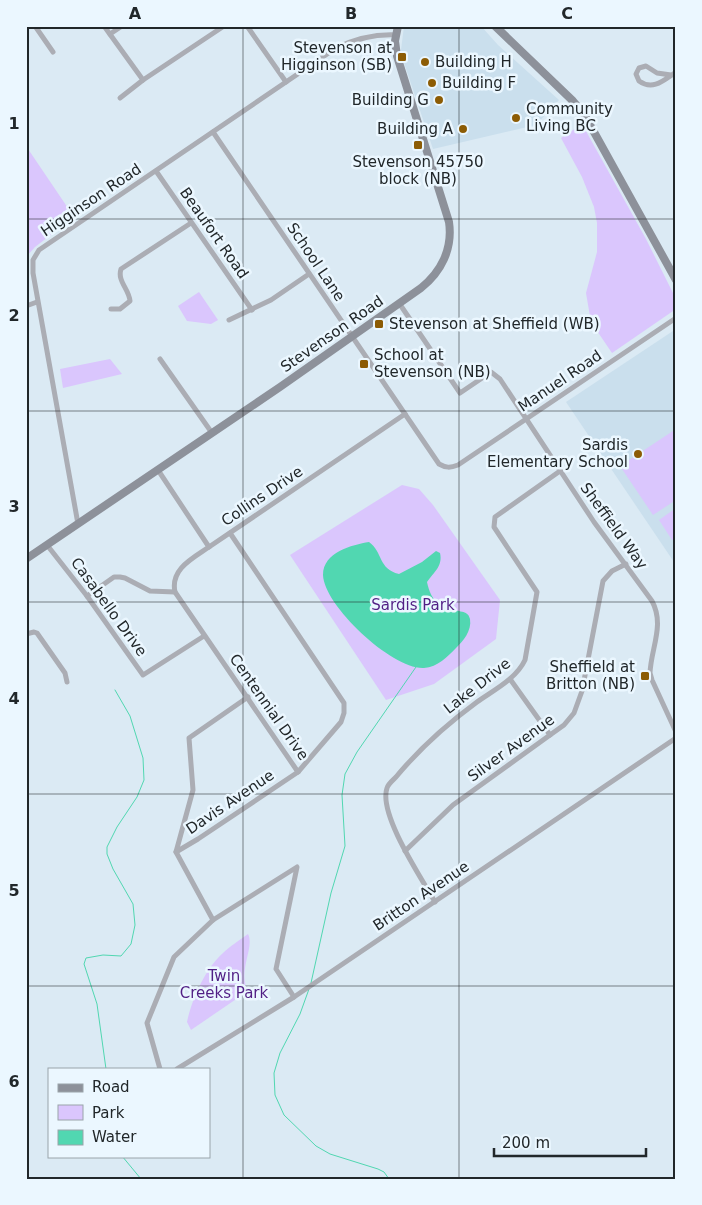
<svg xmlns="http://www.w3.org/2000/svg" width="702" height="1205" viewBox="0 0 702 1205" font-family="'DejaVu Sans',sans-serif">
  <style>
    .built { fill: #cadfed }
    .green { fill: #dac6fd }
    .water { fill: #51d7b1 }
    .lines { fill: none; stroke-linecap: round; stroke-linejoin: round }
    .stream { stroke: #51d7b1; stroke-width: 1 }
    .street { stroke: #abadb4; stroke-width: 5 }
    .secondary { stroke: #8d919a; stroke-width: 8 }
    .grid { fill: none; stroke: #21272a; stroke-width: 1; stroke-opacity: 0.55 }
    .poi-dot { fill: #8c5c05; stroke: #ebf7ff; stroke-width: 2 }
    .labels { text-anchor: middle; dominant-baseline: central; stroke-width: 5; stroke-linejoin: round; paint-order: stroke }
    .poi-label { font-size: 15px; fill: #21272a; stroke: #ebf7ff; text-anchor: end }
    .street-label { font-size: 15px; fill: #21272a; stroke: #ebf7ff }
    .park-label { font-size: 15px; fill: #511f85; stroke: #ebf7ff }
    .neatline { fill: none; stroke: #21272a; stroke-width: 2 }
    .grid-label { font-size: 16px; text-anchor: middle; font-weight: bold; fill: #21272a }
  </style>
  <rect width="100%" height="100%" fill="#dbeaf4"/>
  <g class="built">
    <path d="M 404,26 L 481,26 L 498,45 L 559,100 L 536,125 L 433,149 L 403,60 L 401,50 Z"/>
    <path d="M 676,329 L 676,565 L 566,402 Z"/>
  </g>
  <g class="green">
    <path d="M 582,124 L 646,239 L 676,299 L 676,309 L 612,353 L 591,322 L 586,293 L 597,252 L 597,223 L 594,207 L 582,177 L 561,138 Z"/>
    <path d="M 26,146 L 74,217 L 35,247 L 26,257 Z"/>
    <path d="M 199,292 L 218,320 L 211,324 L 187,321 L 178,306 Z"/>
    <path d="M 110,359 L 122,374 L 63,388 L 60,369 Z"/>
    <path d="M 676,429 L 676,500 L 653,515 L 620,466 Z"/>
    <path d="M 402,485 L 419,489 L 433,505 L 500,600 L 496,639 L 434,684 L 386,700 L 290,555 Z"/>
    <path d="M 676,508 L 676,537 L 672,540 L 659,520 Z"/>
    <path d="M 248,934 C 255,948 237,971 248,991 L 191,1030 L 187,1022 C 192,999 205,969 223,953 C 230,946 240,940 248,934 Z"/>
  </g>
  <path class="water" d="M 369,542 C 383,552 378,569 399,574 L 422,562 L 436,551 L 440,553 C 443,566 434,572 427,582 C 435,622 468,603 470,619 C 472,631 463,641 456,648 C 447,657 438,667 424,668 C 393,670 324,606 323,575 C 323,552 352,545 369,542 Z"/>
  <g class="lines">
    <g class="stream">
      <path d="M 311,983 L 331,893 L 345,846 L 342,795 L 345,774 L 357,752 L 416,667"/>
      <path d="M 309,989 L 300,1014 L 280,1053 L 274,1073 L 275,1095 L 284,1115 L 316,1146 L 330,1154 L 378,1169 L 384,1172 L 389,1179"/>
      <path d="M 106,1069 L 97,1004 L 84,964 L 86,958 L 103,955 L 121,956 L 131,944 L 135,925 L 133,904 L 113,869 L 107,854 L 107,847 L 117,827 L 137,797 L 144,780 L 143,758 L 130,716 L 115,690"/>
      <path d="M 122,1156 L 141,1179"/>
    </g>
    <g class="street">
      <path d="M 35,26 L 53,52"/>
      <path d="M 104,26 L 143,80"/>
      <path d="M 247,26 L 286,82"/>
      <path d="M 26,27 L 27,26"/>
      <path d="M 110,34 L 122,26"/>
      <path d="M 671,75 L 657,73 L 646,66 L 639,68 L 636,74 L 639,81 C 653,91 664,80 676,72"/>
      <path d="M 120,98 L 143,80 L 224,26"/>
      <path d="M 213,132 L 439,464 C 446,468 450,468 458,465 L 676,318"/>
      <path d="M 156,171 L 252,310"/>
      <path d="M 399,303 L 460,393 L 491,372 L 500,379 L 594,522 L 652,601 C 665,625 651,648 650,673 L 652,680 L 676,732"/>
      <path d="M 26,306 L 37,302"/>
      <path d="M 111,309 L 120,309 L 130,301 C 129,289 117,281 121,269 L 191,223"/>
      <path d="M 229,320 L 271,300 L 309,274"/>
      <path d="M 160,359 L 212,433"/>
      <path d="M 158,470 L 209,547 L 405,414"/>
      <path d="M 78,524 L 33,273 L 33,260 L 39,250 L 336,48 C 355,39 375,34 396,35"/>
      <path d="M 47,545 L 87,596 L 143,675 L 204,636"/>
      <path d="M 209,547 C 193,558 170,569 175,592 L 298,772 L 341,722 L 344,713 L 344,703 L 230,533"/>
      <path d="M 87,596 L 114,577 L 120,577 L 125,578 L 150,591 L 175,592"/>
      <path d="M 26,634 L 34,632 L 37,633 L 65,673 L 67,682"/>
      <path d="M 510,679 L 550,735"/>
      <path d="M 405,851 L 453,805 L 550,735 L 564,725 L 574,713 L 582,691 L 603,581 L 612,571 L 626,564"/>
      <path d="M 176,852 L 198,839 L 298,772"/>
      <path d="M 435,902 C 422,879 378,814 387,788 C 388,784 393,780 396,777 C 420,748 447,724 477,702 C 494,690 516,679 525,660 L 537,592 L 494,527 L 495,517 L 560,471"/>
      <path d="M 213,920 L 176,852 L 193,790 L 189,738 L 248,697"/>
      <path d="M 160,1069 L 147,1023 L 174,957 L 213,920 L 297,867 L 276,969 L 294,997"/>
      <path d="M 177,1069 L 294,997 L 676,738"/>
    </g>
    <g class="secondary">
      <path d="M 495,26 L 573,101 L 584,114 L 676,280"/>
      <path d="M 26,559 L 280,387 L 421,288 C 441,272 453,249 449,222 L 397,56 L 395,41 L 398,26"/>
    </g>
  </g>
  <path class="grid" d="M 243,26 L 243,1179M 459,26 L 459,1179M 26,219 L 676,219M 26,411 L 676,411M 26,602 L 676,602M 26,794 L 676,794M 26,986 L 676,986"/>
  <g class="poi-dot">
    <rect x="397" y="52" width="10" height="10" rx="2.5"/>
    <circle cx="425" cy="62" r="5"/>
    <circle cx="432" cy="83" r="5"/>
    <circle cx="439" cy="100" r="5"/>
    <circle cx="516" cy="118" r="5"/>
    <circle cx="463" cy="129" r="5"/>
    <rect x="413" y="140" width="10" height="10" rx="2.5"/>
    <rect x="374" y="319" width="10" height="10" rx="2.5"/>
    <rect x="359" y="359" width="10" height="10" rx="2.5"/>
    <circle cx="638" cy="454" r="5"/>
    <rect x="640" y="671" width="10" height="10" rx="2.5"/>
  </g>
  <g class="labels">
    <g class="poi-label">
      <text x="392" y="48">Stevenson at<tspan x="392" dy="17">Higginson (SB)</tspan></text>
      <text x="435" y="62" text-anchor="start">Building H</text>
      <text x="442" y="83" text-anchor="start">Building F</text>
      <text x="429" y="100">Building G</text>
      <text x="526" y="109" text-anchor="start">Community<tspan x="526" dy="17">Living BC</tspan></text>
      <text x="453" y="129">Building A</text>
      <text x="418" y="162" text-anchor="middle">Stevenson 45750<tspan x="418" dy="17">block (NB)</tspan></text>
      <text x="389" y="324" text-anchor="start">Stevenson at Sheffield (WB)</text>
      <text x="374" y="355" text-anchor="start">School at<tspan x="374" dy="17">Stevenson (NB)</tspan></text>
      <text x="628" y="445">Sardis<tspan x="628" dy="17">Elementary School</tspan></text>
      <text x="635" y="667">Sheffield at<tspan x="635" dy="17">Britton (NB)</tspan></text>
    </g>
    <g class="street-label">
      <text transform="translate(91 200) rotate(-34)">Higginson Road</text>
      <text transform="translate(214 233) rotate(55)">Beaufort Road</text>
      <text transform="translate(316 262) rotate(56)">School Lane</text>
      <text transform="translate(332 334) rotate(-35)">Stevenson Road</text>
      <text transform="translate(560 381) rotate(-34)">Manuel Road</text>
      <text transform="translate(262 496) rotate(-34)">Collins Drive</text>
      <text transform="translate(614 526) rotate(54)">Sheffield Way</text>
      <text transform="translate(109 607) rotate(54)">Casabello Drive</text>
      <text transform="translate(477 686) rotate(-38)">Lake Drive</text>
      <text transform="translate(269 707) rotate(55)">Centennial Drive</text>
      <text transform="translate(511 748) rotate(-36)">Silver Avenue</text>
      <text transform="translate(230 802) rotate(-34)">Davis Avenue</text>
      <text transform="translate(421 896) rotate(-34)">Britton Avenue</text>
    </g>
    <g class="park-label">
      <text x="413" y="605">Sardis Park</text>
      <text x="224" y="976">Twin<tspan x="224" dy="17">Creeks Park</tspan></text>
    </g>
  </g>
  <rect width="702" height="1205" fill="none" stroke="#ebf7ff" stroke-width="55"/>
  <rect x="48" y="1068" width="162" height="90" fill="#ebf7ff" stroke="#9aa4aa"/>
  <rect x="58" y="1084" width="25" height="8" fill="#8d919a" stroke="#9aa4aa"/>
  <text x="92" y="1092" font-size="15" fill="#21272a">Road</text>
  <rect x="58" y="1105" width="25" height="15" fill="#dac6fd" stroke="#9aa4aa"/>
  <text x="92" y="1118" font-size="15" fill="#21272a">Park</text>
  <rect x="58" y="1130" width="25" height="15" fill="#51d7b1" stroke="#9aa4aa"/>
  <text x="92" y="1142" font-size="15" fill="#21272a">Water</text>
  <path d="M494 1148v8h152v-8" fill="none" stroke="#21272a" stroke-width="2.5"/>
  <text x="502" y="1148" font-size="15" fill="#21272a" stroke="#ebf7ff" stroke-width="4" paint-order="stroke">200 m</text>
  <rect x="28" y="28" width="646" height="1150" class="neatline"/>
  <g class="grid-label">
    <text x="135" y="19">A</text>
    <text x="351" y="19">B</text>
    <text x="567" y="19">C</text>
    <text x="14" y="129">1</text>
    <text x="14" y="321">2</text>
    <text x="14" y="512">3</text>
    <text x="14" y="704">4</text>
    <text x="14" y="896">5</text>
    <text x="14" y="1087">6</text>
  </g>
</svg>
